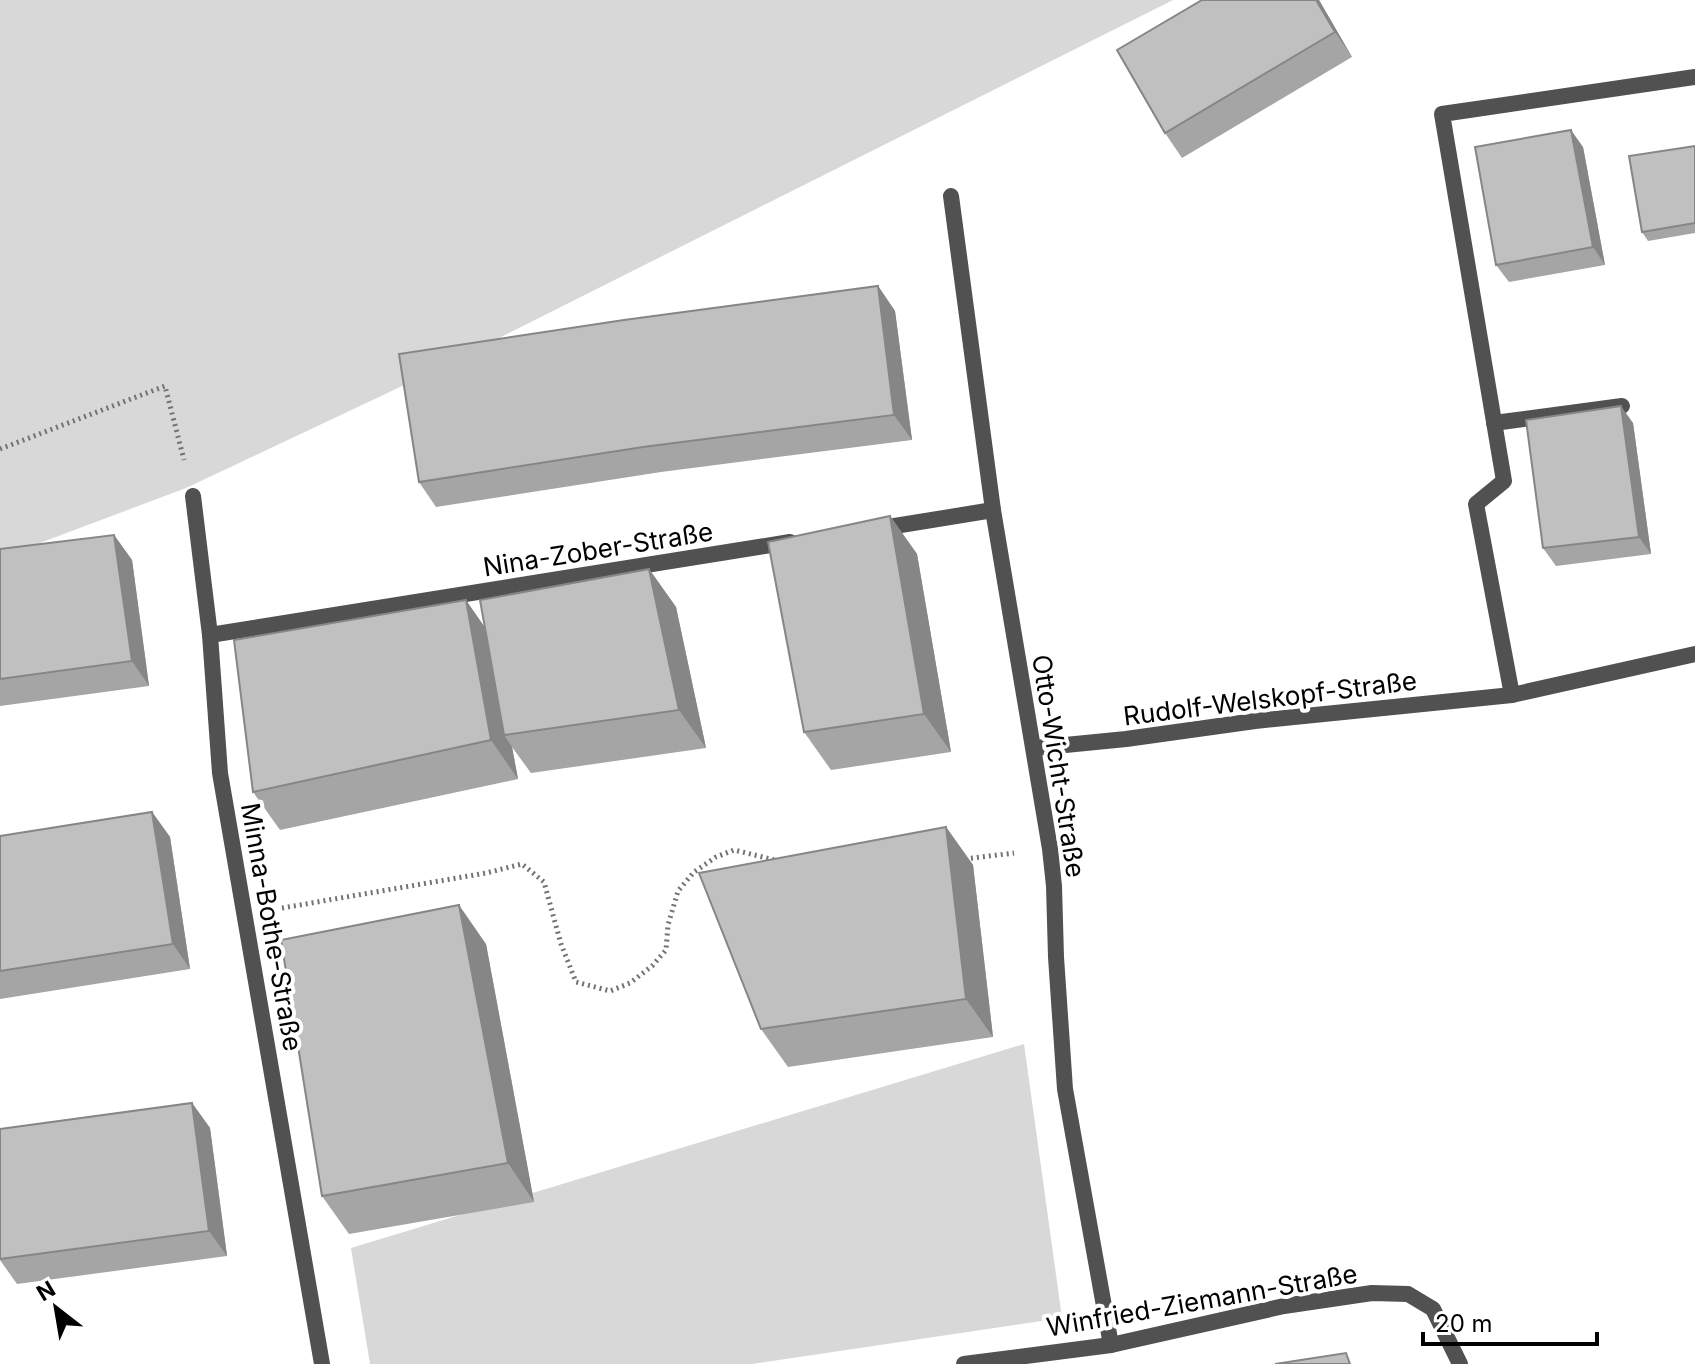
<svg xmlns="http://www.w3.org/2000/svg" width="1695" height="1364" viewBox="0 0 1695 1364" font-family="Inter,sans-serif">
  <style>
    .green { fill: #d8d8d8 }
    .lines { fill: none; stroke-linecap: round; stroke-linejoin: round }
    .path { stroke: #737373; stroke-width: 5; stroke-dasharray: 2 4; stroke-linecap: butt }
    .minor { stroke: #515151; stroke-width: 16 }
    .wall { fill: #a5a5a5 }
    .shaded-wall { fill: #868686 }
    .building { fill: #c0c0c0; stroke: #868686; stroke-width: 2 }
    .labels { text-anchor: middle; dominant-baseline: central; stroke-width: 8; stroke-linejoin: round; paint-order: stroke }
    .street-label { font-size: 26px; fill: #000; stroke: #fff }
  </style>
  <rect width="100%" height="100%" fill="#fff"/>
  <g class="green">
    <path d="M 0,0 L 1173,0 L 417,379 L 186,488 L 0,558 Z"/>
    <path d="M 1024,1044 L 1062,1318 L 752,1364 L 370,1364 L 351,1248 Z"/>
  </g>
  <g class="lines">
    <g class="path">
      <path d="M 0,449 L 165,386 L 184,460"/>
      <path d="M 965,859 L 1014,853"/>
      <path d="M 282,908 L 486,873 L 522,864 L 544,882 L 561,944 L 576,982 L 610,991 L 630,983 L 652,966 L 666,950 L 668,925 L 678,891 L 694,872 L 716,857 L 734,850 L 779,861"/>
    </g>
    <g class="minor">
      <path d="M 951,196 L 993,510 L 1050,849 L 1054,886 L 1056,957 L 1065,1089 L 1111,1345"/>
      <path d="M 1494,423 L 1622,406"/>
      <path d="M 193,496 L 210,635 L 220,773 L 322,1364"/>
      <path d="M 876,529 L 993,510"/>
      <path d="M 210,635 L 790,542"/>
      <path d="M 1512,695 L 1476,504 L 1504,481 L 1442,114 L 1695,77"/>
      <path d="M 1035,748 L 1126,739 L 1255,721 L 1512,695 L 1695,654"/>
      <path d="M 964,1364 L 1111,1345 L 1284,1306 L 1372,1293 L 1408,1294 L 1433,1309 L 1460,1364"/>
    </g>
  </g>
  <g class="wall">
    <path d="M 1202,0 L 1319,0 L 1352,57 L 1182,158 L 1165,133 Z"/>
    <path d="M 1695,146 L 1695,233 L 1648,241 L 1642,232 Z"/>
    <path d="M 1583,147 L 1605,265 L 1509,282 L 1496,265 Z"/>
    <path d="M 878,286 L 895,311 L 912,440 L 661,472 L 436,507 L 419,482 Z"/>
    <path d="M 1633,423 L 1651,554 L 1556,566 L 1543,548 Z"/>
    <path d="M 890,516 L 917,554 L 951,752 L 831,770 L 804,732 Z"/>
    <path d="M 114,535 L 132,560 L 149,686 L 0,706 L 0,549 Z"/>
    <path d="M 649,569 L 676,607 L 706,748 L 531,773 L 512,747 L 518,779 L 280,830 L 253,792 L 484,627 Z"/>
    <path d="M 152,812 L 170,837 L 190,969 L 0,999 L 0,836 Z"/>
    <path d="M 946,827 L 973,865 L 993,1037 L 788,1067 L 761,1029 Z"/>
    <path d="M 486,944 L 534,1202 L 349,1234 L 322,1196 Z"/>
    <path d="M 192,1103 L 210,1128 L 227,1256 L 17,1284 L 0,1260 L 0,1129 Z"/>
  </g>
  <g class="shaded-wall">
    <path d="M 1316,0 L 1319,0 L 1352,57 L 1335,32 Z"/>
    <path d="M 1571,130 L 1583,147 L 1605,265 L 1593,247 Z"/>
    <path d="M 878,286 L 895,311 L 912,440 L 894,415 Z"/>
    <path d="M 1621,406 L 1633,423 L 1651,554 L 1639,537 Z"/>
    <path d="M 890,516 L 917,554 L 951,752 L 924,714 Z"/>
    <path d="M 114,535 L 132,560 L 149,686 L 132,661 Z"/>
    <path d="M 649,569 L 676,607 L 706,748 L 679,710 Z"/>
    <path d="M 466,600 L 493,639 L 504,735 L 512,747 L 518,779 L 491,740 Z"/>
    <path d="M 152,812 L 170,837 L 190,969 L 173,944 Z"/>
    <path d="M 946,827 L 973,865 L 993,1037 L 966,999 Z"/>
    <path d="M 459,905 L 486,944 L 534,1202 L 508,1163 Z"/>
    <path d="M 192,1103 L 210,1128 L 227,1256 L 209,1231 Z"/>
  </g>
  <g class="building">
    <path d="M 1202,0 L 1316,0 L 1335,32 L 1165,133 L 1117,50 Z"/>
    <path d="M 1571,130 L 1593,247 L 1496,265 L 1475,147 Z"/>
    <path d="M 1695,146 L 1695,223 L 1642,232 L 1629,156 Z"/>
    <path d="M 878,286 L 894,415 L 643,447 L 419,482 L 399,354 L 624,320 Z"/>
    <path d="M 1621,406 L 1639,537 L 1543,548 L 1526,420 Z"/>
    <path d="M 890,516 L 924,714 L 804,732 L 768,542 Z"/>
    <path d="M 114,535 L 132,661 L 0,679 L 0,549 Z"/>
    <path d="M 649,569 L 679,710 L 504,735 L 480,600 Z"/>
    <path d="M 466,600 L 491,740 L 253,792 L 234,640 Z"/>
    <path d="M 152,812 L 173,944 L 0,971 L 0,836 Z"/>
    <path d="M 946,827 L 966,999 L 761,1029 L 699,873 Z"/>
    <path d="M 459,905 L 508,1163 L 322,1196 L 281,940 Z"/>
    <path d="M 192,1103 L 209,1231 L 0,1259 L 0,1129 Z"/>
    <path d="M 1346,1353 L 1350,1364 L 1275,1364 Z"/>
  </g>
  <g class="labels">
    <g class="street-label">
      <text transform="translate(598 549) rotate(-9)">Nina-Zober-Straße</text>
      <text transform="translate(1270 698) rotate(-7)">Rudolf-Welskopf-Straße</text>
      <text transform="translate(1059 766) rotate(81)">Otto-Wicht-Straße</text>
      <text transform="translate(272 927) rotate(80)">Minna-Bothe-Straße</text>
      <text transform="translate(1202 1300) rotate(-10)">Winfried-Ziemann-Straße</text>
    </g>
  </g>
  <g transform="translate(56 1308) rotate(329)" stroke="#ffffff" stroke-width="6" paint-order="stroke">
  <path d="M0-6L14 30L0 20L-14 30Z" fill="#000000"/>
  <text y="-12" font-size="22" font-weight="bold" text-anchor="middle" fill="#000000">N</text>
  </g>
  <path d="M1423 1332v12h174v-12" fill="none" stroke="#000000" stroke-width="4"/>
  <text x="1435" y="1332" font-size="24" fill="#000000" stroke="#ffffff" stroke-width="6" paint-order="stroke">20 m</text>
</svg>
